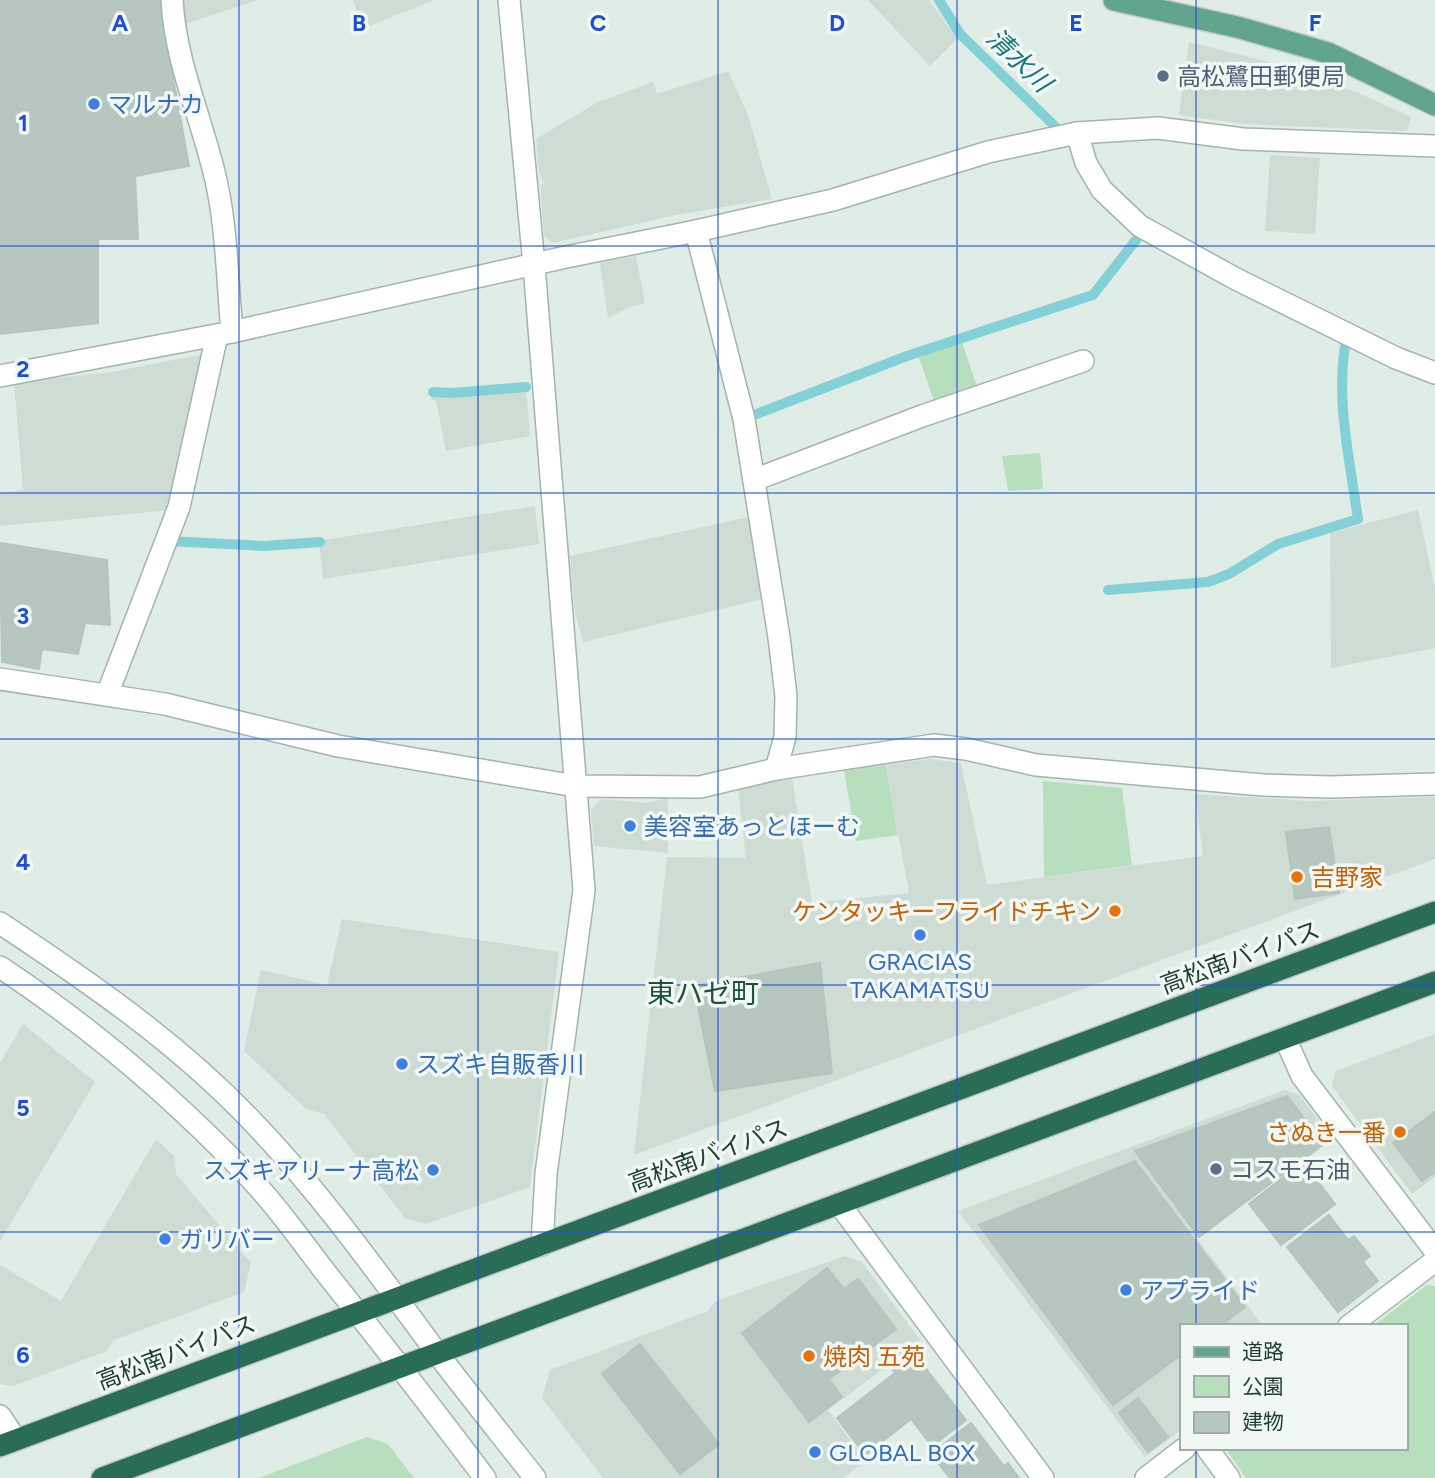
<svg xmlns="http://www.w3.org/2000/svg" width="1435" height="1478" viewBox="0 0 1435 1478" font-family="Figtree,'Noto Sans JP',sans-serif">
  <style>
    .built { fill: #cedcd4 }
    .green { fill: #b7dfbe }
    .lines { fill: none; stroke-linecap: round; stroke-linejoin: round }
    .stream { stroke: #83d0d6; stroke-width: 10 }
    .building { fill: #b5c7be; stroke: #b2c6bc; stroke-width: 2 }
    .minor-casing { stroke: #a2b4ad; stroke-width: 24 }
    .major-casing { stroke: #c0c9c6; stroke-width: 24 }
    .highway-casing { stroke: #c0c9c6; stroke-width: 24 }
    .minor { stroke: #fff; stroke-width: 21 }
    .major { stroke: #61a58e; stroke-width: 21 }
    .highway { stroke: #296c58; stroke-width: 21 }
    .grid { fill: none; stroke: #1d4ed8; stroke-width: 2; stroke-opacity: 0.55 }
    .service-dot { fill: #5c6f8a; stroke: #f1f8f4; stroke-width: 2.5 }
    .shop-dot { fill: #3f7fe0; stroke: #f1f8f4; stroke-width: 2.5 }
    .food-dot { fill: #e8710a; stroke: #f1f8f4; stroke-width: 2.5 }
    .labels { text-anchor: middle; dominant-baseline: central; stroke-width: 7; stroke-linejoin: round; paint-order: stroke }
    .service-label { font-size: 24px; fill: #4e5e75; stroke: #f1f8f4; text-anchor: start }
    .shop-label { font-size: 24px; fill: #366cbe; stroke: #f1f8f4; text-anchor: start }
    .food-label { font-size: 24px; fill: #c56008; stroke: #f1f8f4; text-anchor: start }
    .street-label { font-size: 24px; fill: #1f3e33; stroke: #f1f8f4 }
    .water-label { font-size: 26px; font-style: italic; fill: #15767e; stroke: #f1f8f4 }
    .quarter-label { font-size: 28px; fill: #1a513f; stroke: #f1f8f4 }
    .grid-label { font-size: 23px; text-anchor: middle; font-weight: bold; fill: #1d4ed8; stroke: #f1f8f4; stroke-width: 7; stroke-linejoin: round; paint-order: stroke }
  </style>
  <rect width="100%" height="100%" fill="#e0ece6"/>
  <g class="built">
    <path d="M 180,0 L 258,0 L 185,24 Z"/>
    <path d="M 353,0 L 434,0 L 364,28 Z"/>
    <path d="M 868,0 L 929,0 L 957,39 L 930,66 Z"/>
    <path d="M 1189,42 L 1273,63 L 1354,91 L 1411,117 L 1407,131 L 1243,124 L 1179,115 Z"/>
    <path d="M 728,71 L 748,115 L 772,199 L 676,215 L 552,243 L 544,235 L 540,185 L 544,183 L 539,173 L 536,139 L 598,102 L 653,82 L 657,94 Z"/>
    <path d="M 1270,155 L 1320,158 L 1315,234 L 1265,231 Z"/>
    <path d="M 636,256 L 645,303 L 629,307 L 608,318 L 600,263 Z"/>
    <path d="M 209,353 L 171,510 L 0,526 L 0,493 L 23,490 L 14,382 L 112,372 Z"/>
    <path d="M 526,389 L 530,436 L 446,451 L 436,400 L 432,400 L 430,393 L 451,395 Z"/>
    <path d="M 535,506 L 539,544 L 323,579 L 319,541 Z"/>
    <path d="M 1418,510 L 1435,589 L 1435,648 L 1331,668 L 1330,533 Z"/>
    <path d="M 753,516 L 767,598 L 583,642 L 575,613 L 570,556 Z"/>
    <path d="M 929,759 L 961,763 L 987,885 L 1203,856 L 1195,794 L 1309,801 L 1435,797 L 1435,859 L 634,1155 L 667,857 L 746,858 L 738,788 L 753,783 L 792,778 L 812,903 L 909,893 L 886,765 Z"/>
    <path d="M 668,798 L 668,853 L 594,846 L 591,809 L 602,799 L 646,803 Z"/>
    <path d="M 342,919 L 559,952 L 530,1187 L 426,1224 L 405,1218 L 324,1114 L 306,1109 L 244,1051 L 261,970 L 327,985 Z"/>
    <path d="M 23,1024 L 95,1082 L 0,1241 L 0,1063 Z"/>
    <path d="M 1435,1034 L 1435,1177 L 1412,1194 L 1332,1086 L 1336,1071 Z"/>
    <path d="M 1285,1090 L 1299,1095 L 1331,1136 L 1196,1237 L 1263,1326 L 1181,1326 L 1181,1430 L 1145,1457 L 958,1211 Z"/>
    <path d="M 156,1139 L 174,1156 L 176,1174 L 251,1263 L 244,1292 L 114,1340 L 107,1351 L 13,1386 L 0,1384 L 0,1265 L 61,1301 Z"/>
    <path d="M 845,1256 L 862,1262 L 921,1341 L 828,1410 L 866,1461 L 843,1478 L 603,1478 L 542,1398 L 550,1370 L 708,1311 L 716,1301 Z"/>
  </g>
  <g class="green">
    <path d="M 961,340 L 977,386 L 934,401 L 918,355 Z"/>
    <path d="M 1040,453 L 1043,489 L 1008,491 L 1002,456 Z"/>
    <path d="M 886,765 L 898,835 L 856,841 L 844,770 Z"/>
    <path d="M 1043,781 L 1122,788 L 1132,865 L 1044,877 Z"/>
    <path d="M 1427,1285 L 1435,1286 L 1435,1478 L 1246,1478 L 1225,1448 L 1405,1448 L 1405,1326 L 1373,1326 Z"/>
    <path d="M 367,1437 L 388,1444 L 414,1478 L 259,1478 Z"/>
  </g>
  <g class="lines">
    <g class="stream">
      <path d="M 939,0 L 960,34 L 1065,136"/>
      <path d="M 433,392 L 452,393 L 526,387"/>
      <path d="M 746,418 L 907,356 L 1093,295 L 1143,231"/>
      <path d="M 168,541 L 264,546 L 320,542"/>
      <path d="M 1108,590 L 1208,582 L 1229,574 L 1278,544 L 1358,519 C 1350,461 1334,394 1347,336"/>
    </g>
  </g>
  <g class="building">
    <path d="M 0,0 L 159,0 L 189,166 L 135,176 L 138,239 L 98,239 L 98,323 L 0,334 Z"/>
    <path d="M 0,543 L 107,560 L 110,625 L 85,623 L 78,654 L 42,649 L 39,669 L 2,662 Z"/>
    <path d="M 1329,827 L 1339,893 L 1295,899 L 1286,832 Z"/>
    <path d="M 820,963 L 832,1073 L 715,1091 L 694,986 Z"/>
    <path d="M 1287,1096 L 1324,1144 L 1244,1203 L 1238,1188 L 1179,1210 L 1135,1151 Z"/>
    <path d="M 1435,1112 L 1435,1172 L 1422,1181 L 1393,1143 Z"/>
    <path d="M 1135,1161 L 1245,1307 L 1220,1326 L 1181,1326 L 1181,1355 L 1113,1405 L 979,1225 Z"/>
    <path d="M 1303,1162 L 1335,1204 L 1281,1245 L 1249,1204 Z"/>
    <path d="M 1238,1188 L 1244,1203 L 1199,1237 L 1179,1210 Z"/>
    <path d="M 1329,1215 L 1348,1240 L 1354,1236 L 1370,1256 L 1363,1262 L 1378,1281 L 1338,1312 L 1287,1247 Z"/>
    <path d="M 827,1268 L 844,1289 L 858,1279 L 896,1329 L 829,1379 L 842,1397 L 809,1422 L 742,1333 Z"/>
    <path d="M 640,1344 L 719,1444 L 680,1474 L 602,1374 Z"/>
    <path d="M 912,1351 L 966,1420 L 932,1446 L 911,1419 L 865,1455 L 837,1418 L 895,1373 L 891,1367 Z"/>
    <path d="M 1138,1398 L 1168,1437 L 1148,1452 L 1119,1413 Z"/>
    <path d="M 971,1423 L 1004,1466 L 1008,1463 L 1019,1478 L 950,1478 L 931,1454 Z"/>
  </g>
  <g class="lines">
    <defs>
      <g id="minor">
        <path d="M 172,0 C 175,59 200,115 214,172 C 227,223 227,279 232,332"/>
        <path d="M 509,0 L 534,265 L 584,890 L 546,1174 L 542,1245"/>
        <path d="M 1077,133 L 1086,163 L 1102,190 L 1140,226 L 1236,279 L 1396,358 L 1435,373"/>
        <path d="M 696,231 L 744,419 L 779,637 L 786,696 L 785,737 L 776,769"/>
        <path d="M 0,376 L 232,332 L 566,257 L 696,231 L 833,200 L 988,152 L 1077,133 L 1158,128 L 1243,139 L 1435,146"/>
        <path d="M 754,480 L 922,416 L 1083,361"/>
        <path d="M 0,679 L 165,704 L 338,746 L 576,786 L 700,787 L 776,769 L 934,745 L 966,749 L 1036,765 L 1263,785 L 1330,787 L 1435,784"/>
        <path d="M 107,695 L 179,507 L 217,335"/>
        <path d="M 0,923 C 89,982 175,1041 249,1118 C 319,1190 377,1272 437,1353 C 469,1395 502,1436 535,1478"/>
        <path d="M 0,967 C 92,1028 174,1098 250,1178 C 278,1207 301,1241 326,1273 C 380,1341 433,1409 485,1478"/>
        <path d="M 1285,1038 L 1302,1076 L 1435,1251"/>
        <path d="M 840,1205 L 1043,1478"/>
        <path d="M 1349,1326 L 1435,1261"/>
        <path d="M 0,1416 L 16,1440"/>
        <path d="M 1207,1448 L 1229,1478"/>
        <path d="M 1146,1478 L 1185,1448"/>
      </g>
      <path id="major" d="M 1114,0 L 1237,27 L 1328,53 L 1435,105"/>
      <g id="highway">
        <path d="M 0,1446 L 1435,912"/>
        <path d="M 102,1478 L 1435,982"/>
      </g>
    </defs>
    <use href="#minor" class="minor-casing"/>
    <use href="#major" class="major-casing"/>
    <use href="#highway" class="highway-casing"/>
    <use href="#minor" class="minor"/>
    <use href="#major" class="major"/>
    <use href="#highway" class="highway"/>
  </g>
  <path class="grid" d="M 239,0 L 239,1478M 478,0 L 478,1478M 718,0 L 718,1478M 957,0 L 957,1478M 1196,0 L 1196,1326M 0,246 L 1435,246M 0,493 L 1435,493M 0,739 L 1435,739M 0,985 L 1435,985M 0,1232 L 1435,1232M 1196,1448 L 1196,1478"/>
  <g class="service-dot">
    <circle cx="1163" cy="76" r="7"/>
    <circle cx="1216" cy="1169" r="7"/>
  </g>
  <g class="shop-dot">
    <circle cx="94" cy="104" r="7"/>
    <circle cx="630" cy="826" r="7"/>
    <circle cx="920" cy="935" r="7"/>
    <circle cx="402" cy="1064" r="7"/>
    <circle cx="433" cy="1170" r="7"/>
    <circle cx="165" cy="1239" r="7"/>
    <circle cx="1126" cy="1290" r="7"/>
    <circle cx="815" cy="1452" r="7"/>
  </g>
  <g class="food-dot">
    <circle cx="1297" cy="877" r="7"/>
    <circle cx="1115" cy="911" r="7"/>
    <circle cx="1400" cy="1132" r="7"/>
    <circle cx="809" cy="1356" r="7"/>
  </g>
  <g class="labels">
    <g class="service-label">
      <text x="1177" y="76">高松鷺田郵便局</text>
      <text x="1230" y="1169">コスモ石油</text>
    </g>
    <g class="shop-label">
      <text x="108" y="104">マルナカ</text>
      <text x="644" y="826">美容室あっとほーむ</text>
      <text x="920" y="961" text-anchor="middle">GRACIAS<tspan x="920" dy="28">TAKAMATSU</tspan></text>
      <text x="416" y="1064">スズキ自販香川</text>
      <text x="419" y="1170" text-anchor="end">スズキアリーナ高松</text>
      <text x="179" y="1239">ガリバー</text>
      <text x="1140" y="1290">アプライド</text>
      <text x="829" y="1452">GLOBAL BOX</text>
    </g>
    <g class="food-label">
      <text x="1311" y="877">吉野家</text>
      <text x="1101" y="911" text-anchor="end">ケンタッキーフライドチキン</text>
      <text x="1386" y="1132" text-anchor="end">さぬき一番</text>
      <text x="823" y="1356">焼肉 五苑</text>
    </g>
    <g class="street-label">
      <text transform="translate(1240 957) rotate(-20)">高松南バイパス</text>
      <text transform="translate(708 1155) rotate(-20)">高松南バイパス</text>
      <text transform="translate(176 1352) rotate(-21)">高松南バイパス</text>
    </g>
    <g class="water-label">
      <text transform="translate(1019 60) rotate(44)">清水川</text>
    </g>
    <g class="quarter-label">
      <text x="703" y="993">東ハゼ町</text>
    </g>
  </g>
  <g class="grid-label">
    <text x="120" y="31">A</text>
    <text x="359" y="31">B</text>
    <text x="598" y="31">C</text>
    <text x="837" y="31">D</text>
    <text x="1076" y="31">E</text>
    <text x="1315" y="31">F</text>
    <text x="23" y="131">1</text>
    <text x="23" y="377">2</text>
    <text x="23" y="624">3</text>
    <text x="23" y="870">4</text>
    <text x="23" y="1116">5</text>
    <text x="23" y="1363">6</text>
  </g>
  <rect x="1180" y="1324" width="228" height="126" fill="#f1f8f4" stroke="#9daea7" stroke-width="2"/>
  <rect x="1194" y="1347" width="35" height="10" fill="#61a58e" stroke="#9daea7" stroke-width="2"/>
  <text x="1242" y="1359" font-size="21" fill="#1f3e33">道路</text>
  <rect x="1194" y="1376" width="35" height="21" fill="#b7dfbe" stroke="#9daea7" stroke-width="2"/>
  <text x="1242" y="1394" font-size="21" fill="#1f3e33">公園</text>
  <rect x="1194" y="1412" width="35" height="21" fill="#b5c7be" stroke="#9daea7" stroke-width="2"/>
  <text x="1242" y="1429" font-size="21" fill="#1f3e33">建物</text>
</svg>
